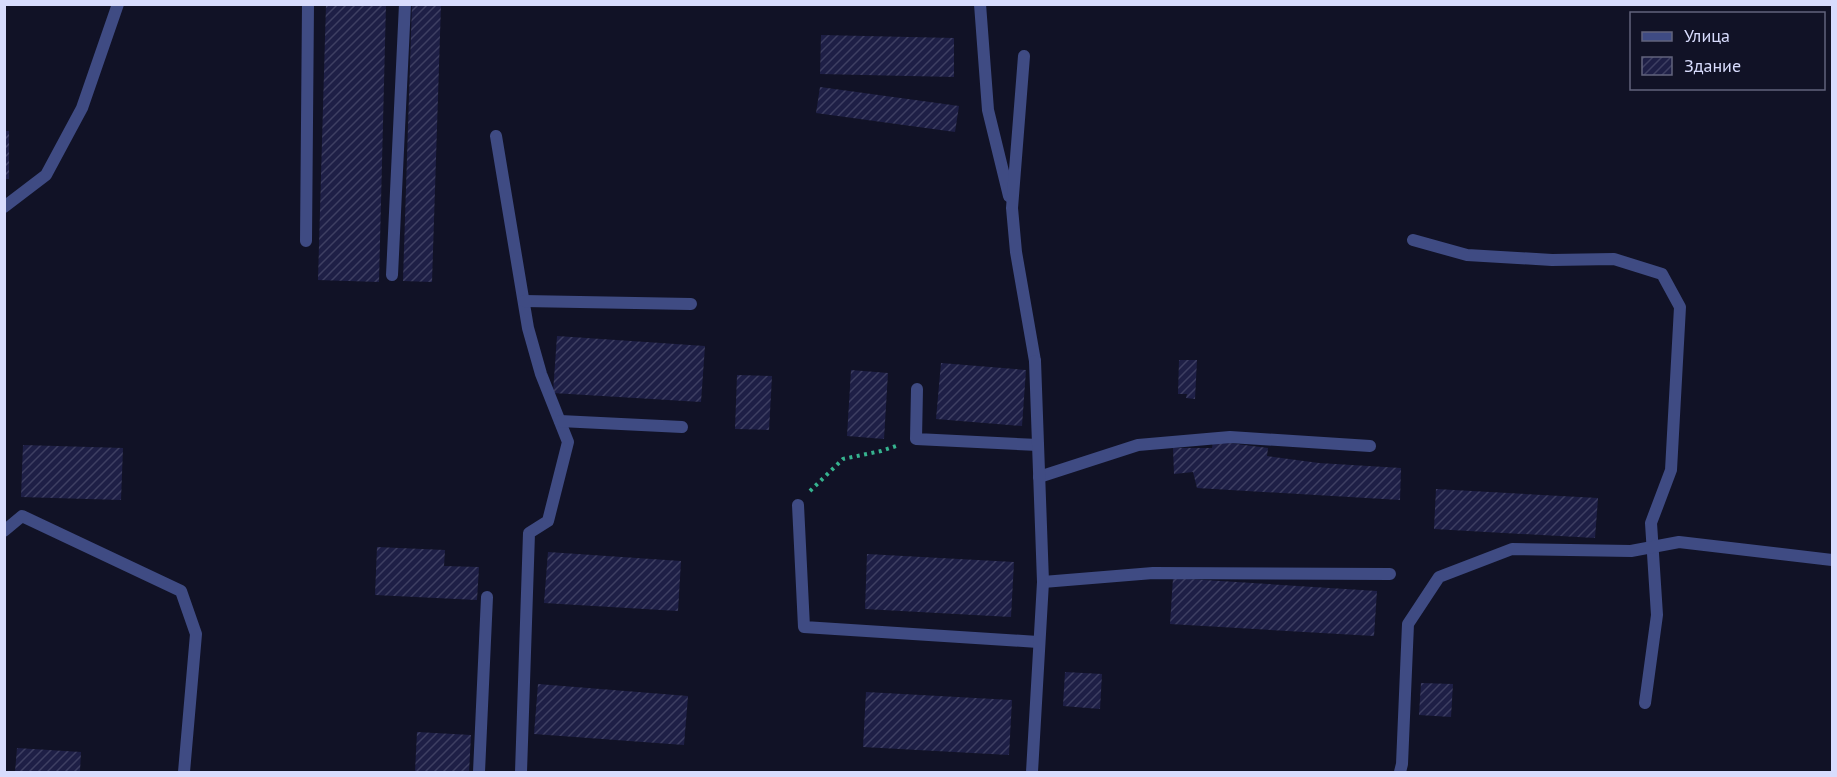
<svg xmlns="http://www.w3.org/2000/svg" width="1837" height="777" viewBox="0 0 1837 777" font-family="'PT Sans',sans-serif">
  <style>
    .building { fill: url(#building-hatch) }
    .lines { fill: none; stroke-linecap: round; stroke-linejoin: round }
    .path { stroke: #36b38f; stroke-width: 4; stroke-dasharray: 3 4.5; stroke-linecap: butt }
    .service { stroke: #3f4b83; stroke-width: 12 }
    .minor { stroke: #3f4b83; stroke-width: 12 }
  </style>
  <defs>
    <pattern id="building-hatch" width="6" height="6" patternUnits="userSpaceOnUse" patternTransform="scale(1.5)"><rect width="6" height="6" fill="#1e1f46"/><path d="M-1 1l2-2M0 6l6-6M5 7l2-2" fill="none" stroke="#3e3f62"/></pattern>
  </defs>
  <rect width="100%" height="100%" fill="#111226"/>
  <g class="building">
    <path d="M 326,4 L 386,4 L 379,282 L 318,280 Z"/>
    <path d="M 412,4 L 441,4 L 432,282 L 403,281 Z"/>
    <path d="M 821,35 L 954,38 L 954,77 L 820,74 Z"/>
    <path d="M 820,87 L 959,106 L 955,132 L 816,113 Z"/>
    <rect x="4" y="131" width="5" height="48"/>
    <path d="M 557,336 L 705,346 L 701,402 L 553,393 Z"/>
    <path d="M 1179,360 L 1197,360 L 1195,399 L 1186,398 L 1187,394 L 1178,394 Z"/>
    <path d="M 941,363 L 1026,370 L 1022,426 L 936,419 Z"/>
    <path d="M 851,370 L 888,373 L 884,439 L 847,436 Z"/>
    <path d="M 737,375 L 772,376 L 769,430 L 735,429 Z"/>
    <path d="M 1213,441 L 1268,448 L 1267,456 L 1319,463 L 1401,468 L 1400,500 L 1197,488 L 1193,472 L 1174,474 L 1173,448 L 1212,448 Z"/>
    <path d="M 23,445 L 123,448 L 121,500 L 21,497 Z"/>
    <path d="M 1436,489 L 1598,498 L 1595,538 L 1434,529 Z"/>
    <path d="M 377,547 L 445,550 L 444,566 L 479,567 L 477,600 L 375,595 Z"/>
    <path d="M 548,552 L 681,561 L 678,611 L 544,603 Z"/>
    <path d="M 867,554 L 1014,562 L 1011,617 L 865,609 Z"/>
    <path d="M 1173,578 L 1377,591 L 1374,636 L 1170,624 Z"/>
    <path d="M 1065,672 L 1102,674 L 1100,709 L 1063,706 Z"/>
    <path d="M 1421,683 L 1453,684 L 1451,717 L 1419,715 Z"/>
    <path d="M 538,684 L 688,696 L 684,745 L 534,734 Z"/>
    <path d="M 866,692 L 1012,700 L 1009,755 L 863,747 Z"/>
    <path d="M 417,732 L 471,735 L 469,772 L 415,772 Z"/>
    <path d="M 17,748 L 81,752 L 80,771 L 15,772 Z"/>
  </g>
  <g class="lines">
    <path class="path" d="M 810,491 L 843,459 L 881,451 L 899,445"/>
    <g class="service">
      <path d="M 980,4 L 988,110 L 1009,196"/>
      <path d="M 1024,56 L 1012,208 L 1016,252 L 1035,361"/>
      <path d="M 496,136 L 528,328 L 541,374 L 568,442 L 548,521 L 529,533 L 521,772"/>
      <path d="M 4,207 L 46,175 L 82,108 L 118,4"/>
      <path d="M 1413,240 L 1467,255 L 1552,260 L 1614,259 L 1662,274 L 1680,307 L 1671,470 L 1651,523 L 1657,615 L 1645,703"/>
      <path d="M 306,241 L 308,4"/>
      <path d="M 392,275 L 405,4"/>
      <path d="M 524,301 L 691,304"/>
      <path d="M 917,389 L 916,439 L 1038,445"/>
      <path d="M 560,421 L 682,427"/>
      <path d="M 1039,477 L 1138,445 L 1230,437 L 1370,446"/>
      <path d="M 798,505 L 804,627 L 1038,642"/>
      <path d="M 4,531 L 22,516 L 181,591 L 196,634 L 184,772"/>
      <path d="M 1043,582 L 1153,573 L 1390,574"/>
      <path d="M 479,772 L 487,597"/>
      <path d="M 1400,772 L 1402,764 L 1408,624 L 1439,577 L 1512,549 L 1631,551 L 1679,542 L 1832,560"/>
    </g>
    <path class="minor" d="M 1032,772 L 1043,582 L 1035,361"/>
  </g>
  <rect width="1837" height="777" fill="none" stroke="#d8dcfd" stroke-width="12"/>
  <rect x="1630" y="12" width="195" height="78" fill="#111226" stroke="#61637c" stroke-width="1.5"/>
  <rect x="1642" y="32" width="30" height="9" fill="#3f4b83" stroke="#61637c" stroke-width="1.5"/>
  <text x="1684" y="42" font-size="18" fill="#d8dcfd">Улица</text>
  <rect x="1642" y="57" width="30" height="18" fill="url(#building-hatch)" stroke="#61637c" stroke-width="1.5"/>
  <text x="1684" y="72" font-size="18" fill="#d8dcfd">Здание</text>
</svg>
